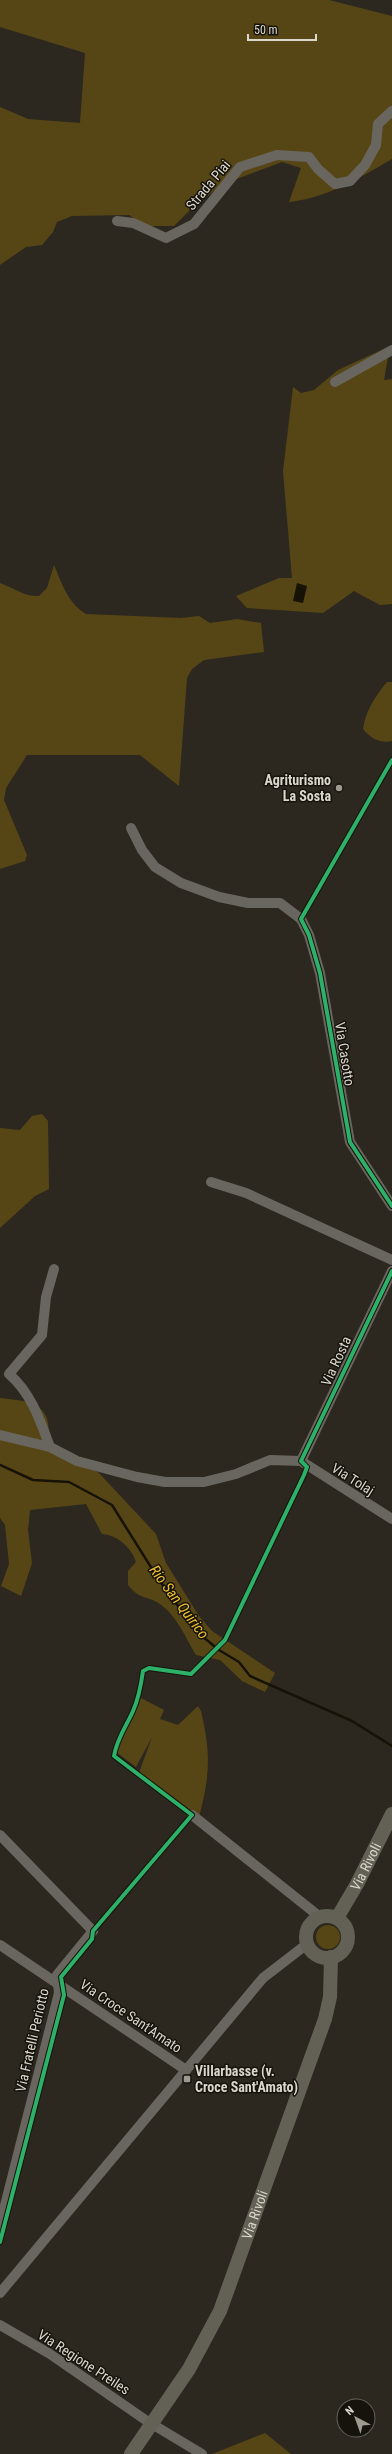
<svg xmlns="http://www.w3.org/2000/svg" width="392" height="2454" viewBox="0 0 392 2454" font-family="'Roboto Condensed',sans-serif">
  <style>
    .green { fill: #574615 }
    .water { fill: #171206 }
    .lines { fill: none; stroke-linecap: round; stroke-linejoin: round }
    .stream { stroke: #171206; stroke-width: 2.5 }
    .street { stroke: #69665f; stroke-width: 10 }
    .secondary { stroke: #636056; stroke-width: 14 }
    .cycleway-casing { stroke: #16130c; stroke-width: 6 }
    .cycleway { stroke: #2db169; stroke-width: 4 }
    .poi-dot { fill: #9e9a8f; stroke: #16130c; stroke-width: 1.5 }
    .labels { text-anchor: middle; dominant-baseline: central; stroke-width: 3; stroke-linejoin: round; paint-order: stroke }
    .street-label { font-size: 14px; fill: #dbd7cc; stroke: #16130c }
    .poi-label { font-size: 14px; font-weight: bold; fill: #dbd7cc; stroke: #16130c; text-anchor: end }
    .water-label { font-size: 15px; font-style: italic; fill: #efc02e; stroke: #16130c }
  </style>
  <rect width="100%" height="100%" fill="#2c281f"/>
  <g class="green">
    <path d="M 0,0 L 329,0 L 392,16 L 392,159 C 359,178 327,198 289,202 L 301,168 L 282,162 L 223,184 L 192,208 L 174,226 L 146,226 L 129,215 L 72,216 L 57,222 L 53,232 L 42,245 L 26,247 L 0,265 L 0,107 L 28,119 L 80,123 L 85,53 L 0,27 Z"/>
    <path d="M 390,346 L 384,380 L 392,379 L 392,604 L 380,605 L 354,591 L 323,613 L 247,608 L 236,596 L 279,578 L 292,578 L 283,471 L 293,387 L 301,393 L 314,390 L 338,370 Z"/>
    <path d="M 54,565 C 62,584 68,603 86,614 L 181,618 L 199,616 L 210,623 L 237,619 L 261,623 L 264,652 L 204,660 L 192,669 L 187,678 L 179,786 L 140,755 L 27,755 L 6,788 L 4,800 L 27,855 L 25,861 L 0,869 L 0,583 C 14,588 25,597 39,596 L 47,588 Z"/>
    <path d="M 387,682 L 392,682 L 392,741 C 381,744 370,738 363,729 C 365,712 376,695 387,682 Z"/>
    <path d="M 42,1114 L 48,1121 L 49,1189 L 35,1196 L 0,1228 L 0,1128 L 20,1130 L 32,1116 Z"/>
    <path d="M 0,1398 C 18,1400 45,1401 48,1423 C 49,1431 49,1434 46,1441 L 0,1432 Z"/>
    <path d="M 0,1439 L 46,1449 L 98,1472 L 156,1534 L 166,1563 L 199,1616 L 212,1631 L 275,1673 L 265,1692 L 242,1681 L 220,1660 L 196,1655 C 186,1638 176,1615 160,1604 C 147,1595 141,1601 128,1585 L 128,1571 L 136,1562 C 132,1548 116,1534 102,1534 L 86,1504 L 30,1510 L 28,1530 L 32,1563 L 21,1596 L 1,1586 L 9,1564 L 5,1525 L 0,1518 Z"/>
    <path d="M 141,1698 L 164,1710 L 160,1719 L 178,1725 L 198,1706 L 201,1711 C 211,1754 210,1775 199,1817 L 139,1773 L 152,1737 L 136,1767 L 116,1752 Z"/>
    <circle cx="328" cy="1937" r="12"/>
    <path d="M 265,2433 L 291,2454 L 212,2454 Z"/>
  </g>
  <path class="water" d="M 297,583 L 307,586 L 303,603 L 293,601 Z"/>
  <g class="lines">
    <path class="stream" d="M 0,1465 L 33,1480 L 69,1482 L 112,1505 L 159,1580 L 197,1632 L 219,1650 L 239,1662 L 250,1676 L 352,1721 L 392,1746"/>
    <g class="street">
      <path d="M 117,221 L 133,223 L 166,238 L 194,224 L 240,167 L 277,155 L 309,157 L 318,169 L 335,184 L 350,181 L 365,165 L 376,145 L 378,124 L 392,111"/>
      <path d="M 335,382 L 392,350"/>
      <path d="M 131,828 L 142,850 L 155,867 L 181,883 L 219,897 L 248,903 L 280,903 L 301,919 L 309,935 L 320,973 L 350,1142 L 392,1206"/>
      <path d="M 211,1182 L 246,1193 L 392,1260"/>
      <path d="M 0,1435 L 50,1447 L 77,1461 L 137,1477 L 165,1482 L 204,1482 L 236,1474 L 270,1460 L 301,1461"/>
      <path d="M 50,1447 C 40,1420 31,1393 9,1374 L 42,1335 L 46,1297 L 54,1269"/>
      <path d="M 301,1461 L 392,1271"/>
      <path d="M 301,1461 L 392,1519"/>
      <path d="M 192,1815 L 320,1917"/>
      <path d="M 0,1835 L 93,1931 L 57,1975 L 59,1993 L 0,2225"/>
      <path d="M 0,1945 L 186,2070"/>
      <path d="M 0,2293 L 263,1978 L 307,1944"/>
      <path d="M 0,2325 L 50,2354 L 147,2421 L 202,2454"/>
    </g>
    <g class="secondary">
      <circle cx="327" cy="1937" r="21"/>
      <path id="s1" d="M 337,1918 L 357,1884 L 392,1814"/>
      <path id="s2" d="M 131,2454 L 189,2369 L 220,2311 L 325,2019 L 330,1997 L 331,1957"/>
    </g>
    <defs>
      <g id="cycleway">
        <path d="M 392,760 L 301,919 L 309,935 L 320,973 L 350,1142 L 392,1206"/>
        <path d="M 0,2242 L 64,1995 L 61,1977 L 92,1939 L 93,1931 L 192,1815 L 114,1756 C 117,1738 126,1727 133,1711 C 139,1698 141,1685 143,1671 L 149,1668 L 191,1674 L 225,1640 L 304,1475 L 307,1467 L 301,1461 L 392,1271"/>
      </g>
    </defs>
    <use href="#cycleway" class="cycleway-casing"/>
    <use href="#cycleway" class="cycleway"/>
  </g>
  <g class="poi-dot">
    <circle cx="339" cy="788" r="4"/>
    <rect x="183" y="2075" width="8" height="8" rx="2"/>
  </g>
  <g class="labels">
    <g class="street-label">
      <text transform="translate(208 185) rotate(-50)">Strada Piai</text>
      <text transform="translate(345 1054) rotate(81)">Via Casotto</text>
      <text transform="translate(336 1361) rotate(-65)">Via Rosta</text>
      <text transform="translate(353 1479) rotate(32)">Via Tolaj</text>
      <text stroke="none"><textPath href="#s1" startOffset="59">Via Rivoli</textPath></text>
      <text transform="translate(131 2016) rotate(34)">Via Croce Sant'Amato</text>
      <text transform="translate(32 2040) rotate(-77)">Via Fratelli Periotto</text>
      <text stroke="none"><textPath href="#s2" startOffset="271">Via Rivoli</textPath></text>
      <text transform="translate(84 2362) rotate(33)">Via Regione Preiles</text>
    </g>
    <g class="poi-label">
      <text x="331" y="780">Agriturismo<tspan x="331" dy="16">La Sosta</tspan></text>
      <text x="195" y="2071" text-anchor="start">Villarbasse (v.<tspan x="195" dy="16">Croce Sant'Amato)</tspan></text>
    </g>
    <g class="water-label">
      <text transform="translate(179 1602) rotate(53)">Rio San Quirico</text>
    </g>
  </g>
  <g transform="translate(356 2418) rotate(319)"><circle r="19" fill="#16130c" stroke="#656159"/>
  <path d="M0-3L7 15L0 10L-7 15Z" fill="#9e9a8f"/>
  <text y="-6" font-size="11" font-weight="bold" text-anchor="middle" fill="#dbd7cc">N</text>
  </g>
  <path d="M248 34v6h68v-6" fill="none" stroke="#dbd7cc" stroke-width="2"/>
  <text x="254" y="34" font-size="12" fill="#dbd7cc" stroke="#16130c" stroke-width="3" paint-order="stroke">50 m</text>
</svg>
